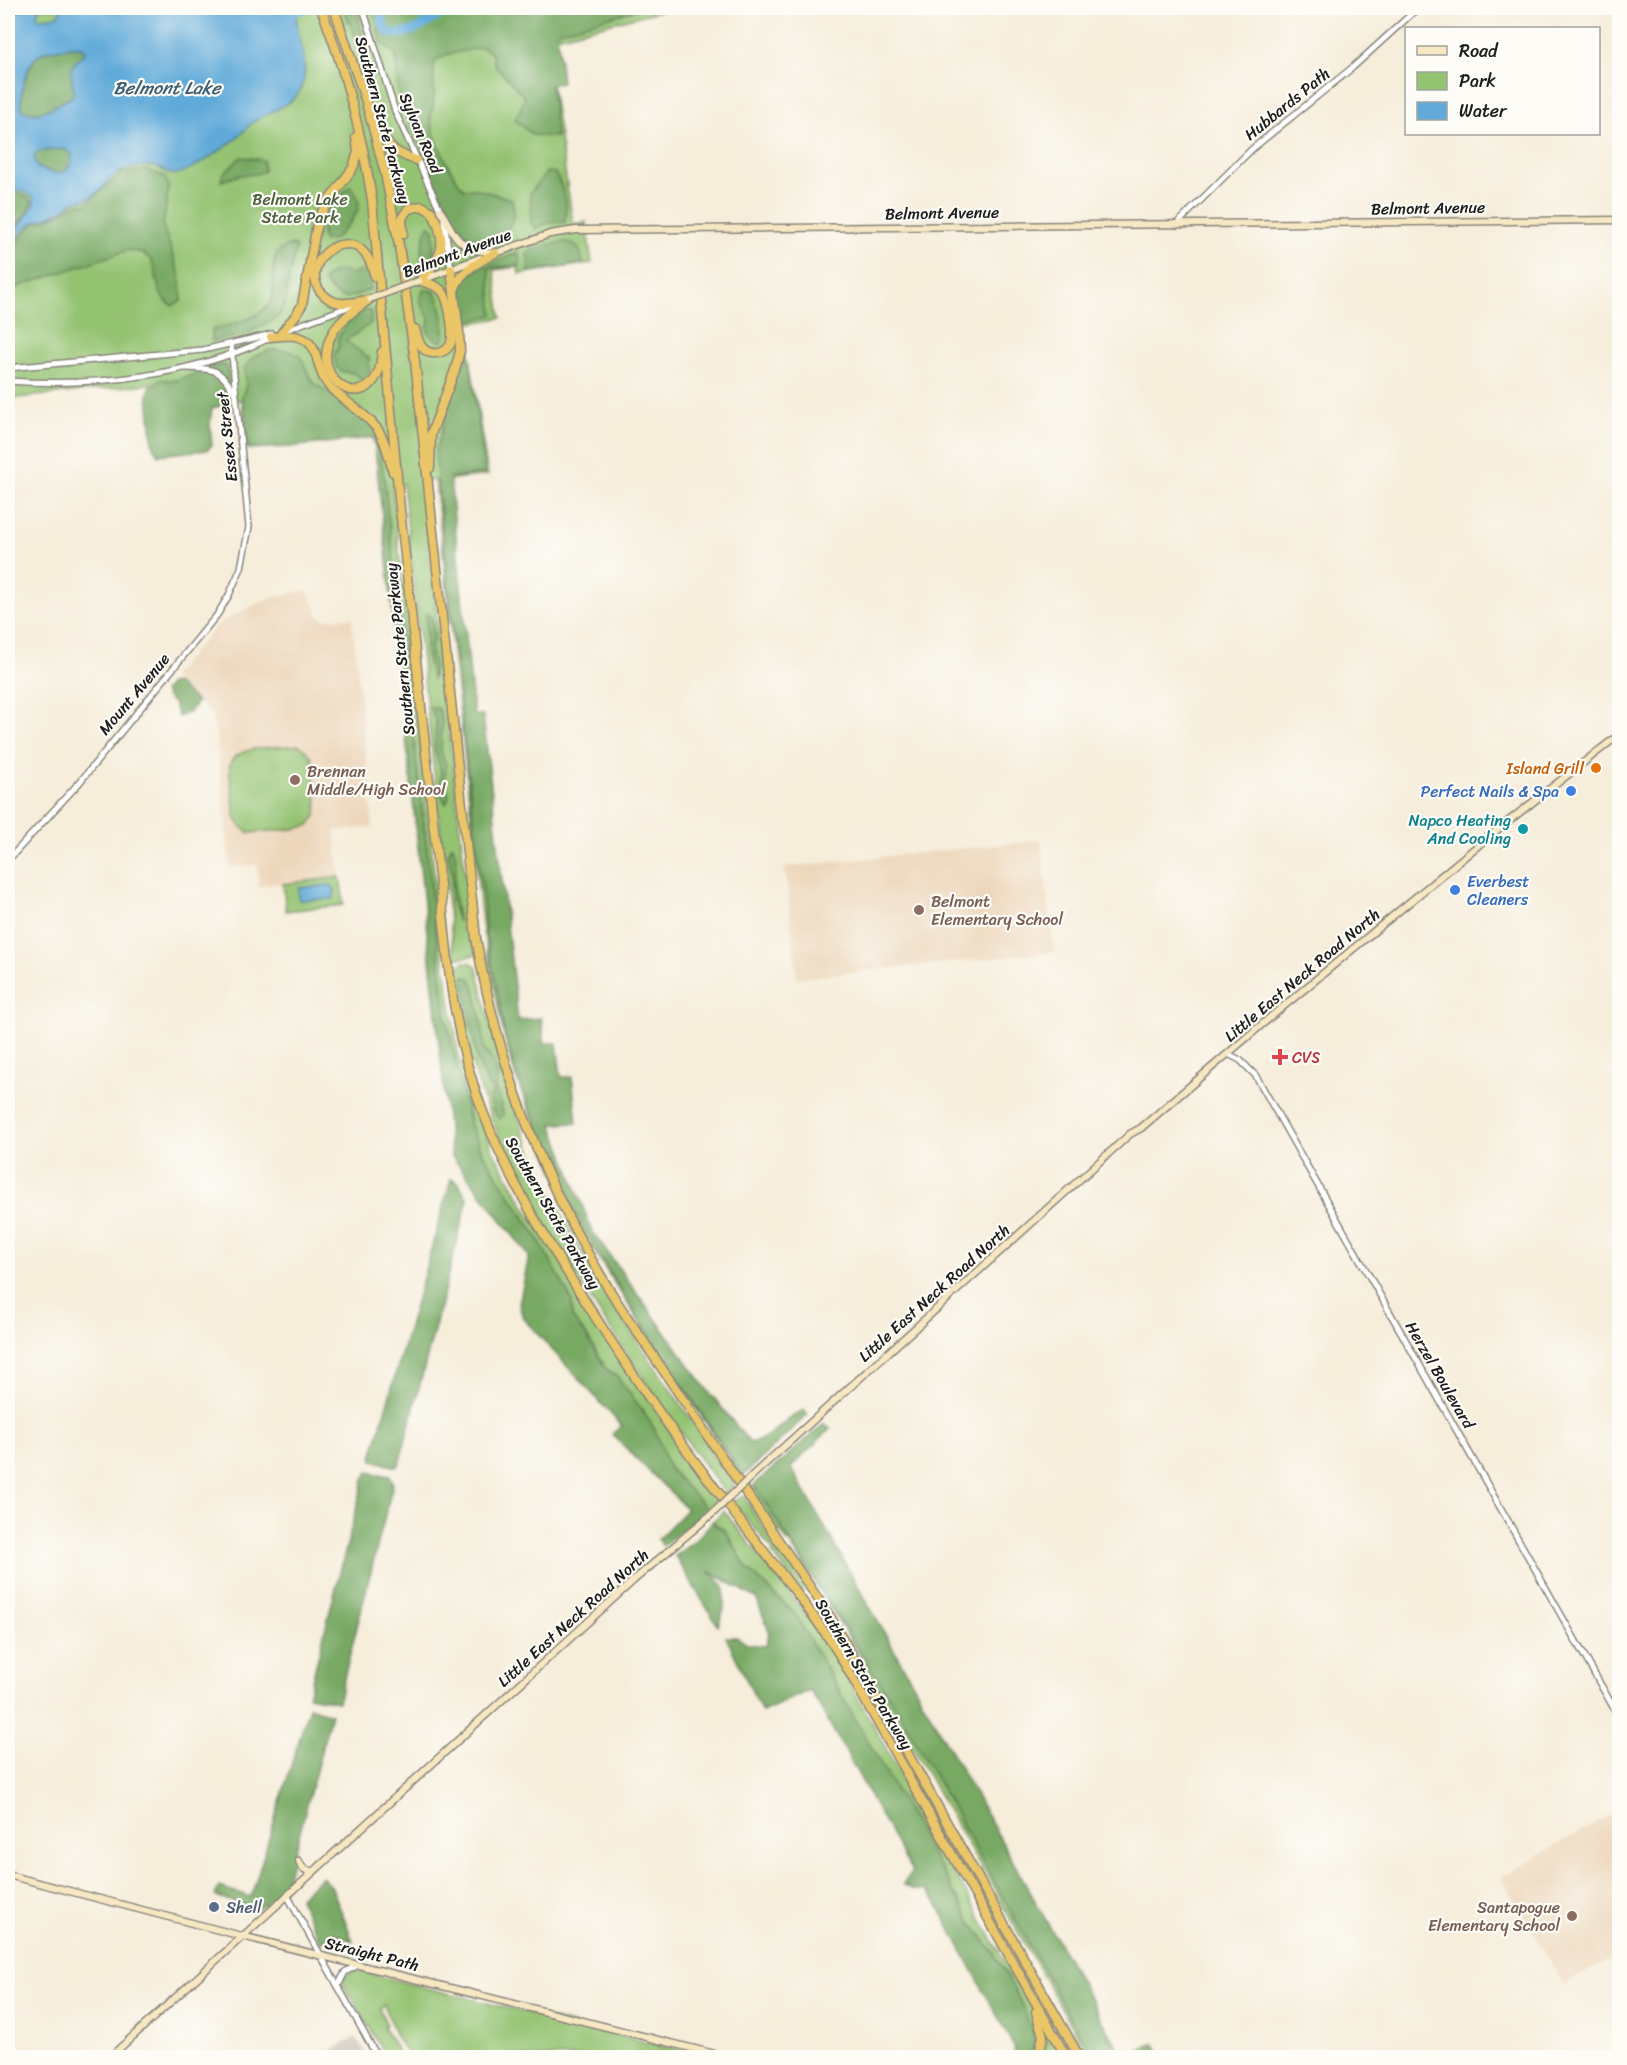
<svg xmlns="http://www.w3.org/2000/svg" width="1627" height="2065" viewBox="0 0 1627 2065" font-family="Sriracha,sans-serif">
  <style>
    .built { fill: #edd7bb }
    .industrial { fill: #ccc2b9 }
    .green { fill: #94c372; stroke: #587047; stroke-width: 1.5 }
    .forest { fill: #77a964; stroke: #4a6240; stroke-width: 1.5 }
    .water { fill: #61aad9; stroke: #3e637a; stroke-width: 1.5; fill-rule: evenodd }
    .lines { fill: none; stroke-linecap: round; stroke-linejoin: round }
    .river { stroke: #61aad9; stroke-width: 9 }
    .tertiary-casing { stroke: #89847b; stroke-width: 8 }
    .secondary-casing { stroke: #89847b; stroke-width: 9 }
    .motorway-casing { stroke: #89847b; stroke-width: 11 }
    .tertiary { stroke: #fff; stroke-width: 5 }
    .secondary { stroke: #f7e8c3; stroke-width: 6 }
    .motorway { stroke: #eac669; stroke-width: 8 }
    .secondary-bridge-casing { stroke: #89847b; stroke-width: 9; stroke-linecap: butt }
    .secondary-bridge { stroke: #f7e8c3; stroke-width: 6 }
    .food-dot { fill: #e8710a; stroke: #fdfcf7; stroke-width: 2 }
    .education-dot { fill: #8d6e63; stroke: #fdfcf7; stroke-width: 2 }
    .shop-dot { fill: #3f7fe0; stroke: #fdfcf7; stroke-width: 2 }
    .culture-dot { fill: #0f9aa8; stroke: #fdfcf7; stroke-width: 2 }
    .health-dot { fill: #e0444e; stroke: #fdfcf7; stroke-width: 2 }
    .service-dot { fill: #5c6f8a; stroke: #fdfcf7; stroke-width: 2 }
    .labels { text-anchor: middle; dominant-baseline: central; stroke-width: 4.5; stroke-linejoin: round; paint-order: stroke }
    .street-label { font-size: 16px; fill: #1c1c1c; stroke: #fdfcf7 }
    .park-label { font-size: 16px; fill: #4c5f3e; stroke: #fdfcf7 }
    .food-label { font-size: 16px; fill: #c56008; stroke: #fdfcf7; text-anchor: end }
    .education-label { font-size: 16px; fill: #785e54; stroke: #fdfcf7; text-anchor: start }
    .shop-label { font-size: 16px; fill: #366cbe; stroke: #fdfcf7; text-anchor: end }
    .culture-label { font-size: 16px; fill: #0d838f; stroke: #fdfcf7; text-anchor: end }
    .health-label { font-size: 16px; fill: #be3a42; stroke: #fdfcf7; text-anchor: start }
    .service-label { font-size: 16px; fill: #4e5e75; stroke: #fdfcf7; text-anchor: start }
    .water-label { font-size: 18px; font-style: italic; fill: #3b5c71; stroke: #fdfcf7 }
  </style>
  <rect width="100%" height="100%" fill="#fdfcf7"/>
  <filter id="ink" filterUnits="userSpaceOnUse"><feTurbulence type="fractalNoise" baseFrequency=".0167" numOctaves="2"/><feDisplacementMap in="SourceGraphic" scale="12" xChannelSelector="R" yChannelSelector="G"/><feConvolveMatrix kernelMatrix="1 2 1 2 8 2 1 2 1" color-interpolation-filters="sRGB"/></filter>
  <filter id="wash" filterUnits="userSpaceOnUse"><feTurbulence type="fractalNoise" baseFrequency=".008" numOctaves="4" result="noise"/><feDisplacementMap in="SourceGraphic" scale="24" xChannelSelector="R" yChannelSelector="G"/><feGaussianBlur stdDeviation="1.35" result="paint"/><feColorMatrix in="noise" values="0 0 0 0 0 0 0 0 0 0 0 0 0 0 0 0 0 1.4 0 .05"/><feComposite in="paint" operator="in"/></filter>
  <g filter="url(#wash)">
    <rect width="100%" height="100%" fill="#f6edda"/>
    <g class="built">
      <path d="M 307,590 L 319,616 L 324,619 L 352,618 L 373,827 L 335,831 L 340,877 L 259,886 L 257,865 L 230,868 L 216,733 L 211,714 L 171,677 L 222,621 L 267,599 Z"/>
      <path d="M 1041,840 L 1054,952 L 797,978 L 785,867 Z"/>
      <path d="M 1619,1810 L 1619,1954 L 1564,1985 L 1501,1877 Z"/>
    </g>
    <path class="industrial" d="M 356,2037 L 368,2057 L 319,2057 Z"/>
    <g class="green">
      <path d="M 8,8 L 671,8 L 521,46 L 551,79 L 573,224 L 586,222 L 592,263 L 519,274 L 518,267 L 494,270 L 501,318 L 465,324 L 488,475 L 437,481 L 460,706 L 484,907 L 485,932 L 497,988 L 505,1037 L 517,1074 L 562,1187 L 660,1351 L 743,1476 L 742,1478 L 645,1331 L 587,1240 L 562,1191 L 515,1076 L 502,1028 L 483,931 L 435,480 L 422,482 L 467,893 L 475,955 L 454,959 L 403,484 L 392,486 L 444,962 L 459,1057 L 492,1149 L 525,1207 L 685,1455 L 683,1456 L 689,1461 L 718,1499 L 707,1509 L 668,1468 L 655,1430 L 645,1414 L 617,1376 L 606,1369 L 588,1338 L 572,1317 L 572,1301 L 566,1289 L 537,1237 L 483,1154 L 471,1125 L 446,1017 L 385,486 L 373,438 L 374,434 L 247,448 L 242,400 L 170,407 L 167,382 L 8,399 Z"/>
      <path d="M 299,745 L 307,751 L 312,758 L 317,802 L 316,816 L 309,825 L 295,829 L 249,833 C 233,821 235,817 233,797 C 232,787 228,774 230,764 C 236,745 281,747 299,745 Z"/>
      <path d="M 340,877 L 344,905 L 286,911 L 283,884 Z"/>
      <path d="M 465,962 L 472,963 L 477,968 C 491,1031 507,1095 533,1155 C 580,1262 647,1355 712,1450 L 710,1452 L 735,1484 L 725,1493 C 668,1416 614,1338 564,1256 C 517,1177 471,1095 459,1002 C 457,989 450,968 465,962 Z"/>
      <path d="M 754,1485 L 900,1714 L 1080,2035 L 1097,2057 L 1090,2057 L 1087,2053 L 888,1705 L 847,1635 L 791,1545 L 785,1539 L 750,1488 Z"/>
      <path d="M 743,1495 L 766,1532 L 768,1531 L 807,1589 L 802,1592 L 772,1553 L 774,1551 L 733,1503 Z"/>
      <path d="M 724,1511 L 811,1621 L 844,1673 L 970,1900 L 1037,2018 L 1041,2029 L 1036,2057 L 1028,2057 C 1029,2054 1033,2049 1034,2045 C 1036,2023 991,1942 974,1927 L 795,1614 L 747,1568 L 725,1530 L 716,1525 L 713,1521 Z"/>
      <path d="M 353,1971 L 359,1971 L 705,2057 L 409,2057 L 396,2036 L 384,2005 L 380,2009 L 386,2024 L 384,2028 L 401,2057 L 386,2057 L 356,2004 L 346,1990 L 343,1984 L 344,1977 Z"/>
      <path d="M 1048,2034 L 1062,2057 L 1042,2058 Z"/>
    </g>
    <g class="forest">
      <path d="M 343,8 L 357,8 L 365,50 L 358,42 Z"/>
      <path d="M 372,8 L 642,8 L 557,32 L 562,83 L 551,85 L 556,137 L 533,135 L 515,120 L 525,98 L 494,64 L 492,54 L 482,47 L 446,55 L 435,61 C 433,73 434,85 434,98 C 434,104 431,111 431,117 C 431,135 452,176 464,189 L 477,189 L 512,199 C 519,221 506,238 482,238 C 475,238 471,238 465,233 C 447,218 427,162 417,139 C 411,125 402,110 399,96 C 396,82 397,68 396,54 L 381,43 Z"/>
      <path d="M 70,47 L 81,47 L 85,51 L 83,57 L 76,62 L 75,92 L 72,97 C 55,104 41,119 22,110 C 19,93 26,62 42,53 C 47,50 63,49 70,47 Z"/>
      <path d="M 64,149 L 72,154 C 71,179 55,175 37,167 L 34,156 L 38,151 Z"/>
      <path d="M 241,157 L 263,160 L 264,171 L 256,174 L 240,175 L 221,181 L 223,174 Z"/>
      <path d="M 147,170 L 164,176 L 169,186 L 163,226 L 179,273 L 182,300 L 172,306 C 169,303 163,299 162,296 C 151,276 164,255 129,250 L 8,290 L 8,189 L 29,198 L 32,203 L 23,218 L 14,229 L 14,244 L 35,222 L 44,221 L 78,204 L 86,204 L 122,173 Z"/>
      <path d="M 547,172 L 555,173 C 564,187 568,205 565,222 L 547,223 L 536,229 L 531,222 L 530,193 Z"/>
      <path d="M 350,186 C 371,207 349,223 335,239 L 323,241 C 317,215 334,203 350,186 Z"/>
      <path d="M 429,225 L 434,230 L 433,261 L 423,268 C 419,256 423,237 429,225 Z"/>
      <path d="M 565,242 C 579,243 581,252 583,264 L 529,272 L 527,252 L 550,244 Z"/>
      <path d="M 293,245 L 296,248 L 288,283 L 286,303 L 277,318 L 244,335 L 212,341 L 212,330 C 227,326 261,318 270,303 C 280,284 261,249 293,245 Z"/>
      <path d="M 519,252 L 520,265 L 519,266 L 489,268 L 493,315 L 465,322 L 485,473 L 450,478 L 474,715 L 483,715 L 518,1020 L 541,1018 L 545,1043 L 557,1043 L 561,1077 L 572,1077 L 577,1123 L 552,1124 L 592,1231 L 706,1388 L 750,1443 C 770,1439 785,1419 804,1410 L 808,1414 L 743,1476 L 660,1351 L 611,1275 L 562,1187 L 517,1074 L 505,1037 L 497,988 L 485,932 L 484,907 L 460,706 L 435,453 L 462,360 L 464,342 L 461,291 L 463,280 L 479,269 Z"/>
      <path d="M 343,271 L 353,274 L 362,271 L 369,277 L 371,289 C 346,299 341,305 323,280 L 331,273 Z"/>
      <path d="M 423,290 L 434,291 C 443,306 444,321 444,339 L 440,342 L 429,334 L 427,327 L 430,320 L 420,301 Z"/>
      <path d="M 364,310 L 371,311 L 371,323 L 346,341 L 369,358 L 369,373 L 362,379 L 354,373 L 343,372 L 336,367 L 334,355 L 338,348 L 338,338 L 346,325 Z"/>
      <path d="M 270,350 C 280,350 289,349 298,355 C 306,361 306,375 314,383 C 319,387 325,390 330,393 C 345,403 370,421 379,437 L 289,447 L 248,449 L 242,397 L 246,386 L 245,367 L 253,357 Z"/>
      <path d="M 220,365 L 226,365 C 230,379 226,391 229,404 L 212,408 L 210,425 L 212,445 L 207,450 L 158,455 L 153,447 L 148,396 L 150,387 L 160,380 L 177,380 Z"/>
      <path d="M 374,440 L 379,440 L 380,443 L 446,1017 L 470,1125 L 483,1154 L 537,1237 L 566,1289 L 572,1301 L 572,1317 L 588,1338 L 606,1369 L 617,1376 L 645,1414 L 655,1430 L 669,1468 L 707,1509 L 663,1546 L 658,1539 L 687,1509 L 612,1434 L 622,1426 L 523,1318 L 519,1304 L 529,1256 L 451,1155 Z"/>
      <path d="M 426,613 L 432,618 L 434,638 L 430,650 L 434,664 L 433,680 L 426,654 Z"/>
      <path d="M 176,683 L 197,702 L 189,712 L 178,717 L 174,704 L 166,696 L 164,691 L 170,684 Z"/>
      <path d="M 430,707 L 439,709 L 442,723 L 441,751 L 446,765 L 445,779 L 449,797 L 446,804 L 441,795 L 440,767 L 435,751 L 436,721 Z"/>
      <path d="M 452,845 C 460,860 454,872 454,888 C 454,899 457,911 458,922 L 451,899 L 452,873 L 448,854 Z"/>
      <path d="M 463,976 L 470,978 L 475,990 L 483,1030 L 484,1050 L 494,1062 L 498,1076 L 496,1091 L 502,1105 L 503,1116 L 499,1119 L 493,1111 L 490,1097 L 494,1089 L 489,1087 L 477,1060 Z"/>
      <path d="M 451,1179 L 458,1182 L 468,1199 L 399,1465 L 396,1467 L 373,1460 L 372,1457 Z"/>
      <path d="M 824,1424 L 831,1428 L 791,1467 L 1123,2057 L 1097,2057 L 1080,2035 L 900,1714 L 754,1485 Z"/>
      <path d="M 368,1472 L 390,1476 L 393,1484 L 338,1702 L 308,1696 L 364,1479 Z"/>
      <path d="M 713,1521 L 716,1526 L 725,1530 L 747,1568 L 795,1614 L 974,1927 C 991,1942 1036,2023 1034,2045 C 1033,2049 1029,2054 1028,2057 L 1013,2057 L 1015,2049 L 935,1900 L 926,1890 L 913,1890 L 903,1884 L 912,1872 L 848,1756 L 810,1690 L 762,1712 L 726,1637 L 737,1637 L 747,1644 L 766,1646 L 769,1631 L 756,1598 L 709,1571 L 724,1586 L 724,1609 L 718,1626 L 675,1556 L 697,1539 Z"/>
      <path d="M 309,1707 L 331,1714 L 286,1884 L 284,1889 L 257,1910 L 215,1896 L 219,1887 L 251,1897 Z"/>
      <path d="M 322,1877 L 331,1886 L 353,1941 L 342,1936 L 332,1933 L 321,1943 L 299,1898 Z"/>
      <path d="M 1154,2043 L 1162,2057 L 1125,2057 Z"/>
    </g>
    <g class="water">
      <path d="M 24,8 L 39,8 L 37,16 L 40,19 C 47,16 53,19 59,14 L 61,8 L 298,8 L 299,11 L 296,13 C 297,38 310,61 302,86 C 296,106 267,111 252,123 C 248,126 246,130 242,133 C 230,145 192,171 176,174 C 169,175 165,170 159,168 C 151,165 140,166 132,168 C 110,172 107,187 91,197 C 86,200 80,200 74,202 C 68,205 64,210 59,212 C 36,224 32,217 14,241 L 16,230 L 34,205 L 33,197 C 24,191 18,190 8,187 L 8,19 ZM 70,47 L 81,47 L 85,51 C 82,59 75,60 72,67 C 68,76 77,87 72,97 C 56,104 41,119 22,110 C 19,93 26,62 42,53 C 47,50 63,49 70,47 ZM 64,149 L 72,154 C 71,179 54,175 37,167 L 34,156 L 38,151 Z"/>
      <path d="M 331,885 L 335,890 L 333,899 L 299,900 L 299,888 Z"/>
    </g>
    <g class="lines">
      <g class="river">
        <path d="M 382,8 L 383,24 L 388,32 C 408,41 435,17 451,8"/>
        <path d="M 289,13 L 308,8"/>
      </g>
    </g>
  </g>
  <g filter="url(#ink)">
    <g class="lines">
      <defs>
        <g id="tertiary">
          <path d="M 363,8 L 395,111 L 441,212"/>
          <path d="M 444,220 L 451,269"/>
          <path d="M 1176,225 L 1252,149 L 1352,68 L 1418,8"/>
          <path d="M 283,331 L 356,304"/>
          <path d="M 8,368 L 203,350 L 272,334"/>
          <path d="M 185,368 C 213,369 219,367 234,392"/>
          <path d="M 8,381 C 95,387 192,376 272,337"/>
          <path d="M 8,860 L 79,783 L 217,615 L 229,595 L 241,568 L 249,527 L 231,345"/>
          <path d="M 1228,1054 L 1240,1060 L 1256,1076 L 1620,1719"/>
          <path d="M 287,1895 L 378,2058"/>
          <path d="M 338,1986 L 345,1972 L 358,1965"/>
        </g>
        <g id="secondary">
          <path d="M 440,210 C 458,240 457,249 495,253"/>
          <path d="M 493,254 L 550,234 L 576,230 L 1620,220"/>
          <path d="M 422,280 L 480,258"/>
          <path d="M 756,1472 L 1130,1134 L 1141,1128 L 1273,1015 L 1492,834 L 1620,734"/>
          <path d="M 299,1861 C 302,1869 305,1871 313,1871"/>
          <path d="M 8,1875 L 234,1934 L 731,2058"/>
          <path d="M 109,2058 L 634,1580 L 713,1513"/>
        </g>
        <g id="motorway">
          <path d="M 321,8 C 345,70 362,134 372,200 L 399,499 L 449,970 C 455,1019 465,1066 483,1112 C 510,1184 553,1250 594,1315 C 635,1379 678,1441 725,1501 C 763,1552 805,1600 839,1654 L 1067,2058"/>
          <path d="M 334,8 L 366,102 L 385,173 L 399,245 L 415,361 L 476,938 C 499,1072 548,1197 623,1311 L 831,1618 L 1080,2058"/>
          <path d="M 376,119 C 384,144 391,152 416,160"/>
          <path d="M 403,234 L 402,218 L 408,209 L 422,206 L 432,212 C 449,243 442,259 419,281"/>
          <path d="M 454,291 C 460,270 478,263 495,253"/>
          <path d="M 370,299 C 358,308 344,316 335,329 C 305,375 359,413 377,375 C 381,368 381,359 382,352"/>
          <path d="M 368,300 C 359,301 349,304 340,303 C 332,302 325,297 320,291 C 300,262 345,226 366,255 C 371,261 373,270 375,277"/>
          <path d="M 415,329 C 417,335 418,342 422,347 C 429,356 444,355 450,345 C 455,335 449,297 441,290 C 435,284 427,283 419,281"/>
          <path d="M 282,332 L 296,315 L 302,305 L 318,219 L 327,203 L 353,168 L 358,152 L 356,137"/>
          <path d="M 271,337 C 283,336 296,333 307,341 C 319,350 317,370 326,382 C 331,391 342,397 350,404 C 382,428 383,434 393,472"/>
          <path d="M 430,468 L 431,434 L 455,370 L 460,351 L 459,332 L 451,269"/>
          <path d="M 1036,2012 L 1043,2036 L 1038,2058"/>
        </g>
      </defs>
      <use href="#tertiary" class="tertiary-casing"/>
      <use href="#secondary" class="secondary-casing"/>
      <use href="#motorway" class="motorway-casing"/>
      <use href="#tertiary" class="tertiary"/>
      <use href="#secondary" class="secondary"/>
      <use href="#motorway" class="motorway"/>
      <defs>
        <g id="secondary-bridge">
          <path d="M 370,299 L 419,281"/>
          <path d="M 713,1513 L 756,1472"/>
        </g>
      </defs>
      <use href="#secondary-bridge" class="secondary-bridge-casing"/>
      <use href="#secondary-bridge" class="secondary-bridge"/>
    </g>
  </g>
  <circle class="food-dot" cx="1596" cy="768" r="6"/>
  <g class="education-dot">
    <circle cx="295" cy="780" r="6"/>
    <circle cx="919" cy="910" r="6"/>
    <circle cx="1572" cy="1916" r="6"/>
  </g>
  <g class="shop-dot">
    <circle cx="1571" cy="791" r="6"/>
    <circle cx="1455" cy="890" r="6"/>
  </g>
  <circle class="culture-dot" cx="1523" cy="829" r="6"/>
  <path class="health-dot" d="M1277 1048h6v6h6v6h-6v6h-6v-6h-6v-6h6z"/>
  <circle class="service-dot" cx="214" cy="1907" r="6"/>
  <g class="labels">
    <g class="street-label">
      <text transform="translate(1287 104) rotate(-39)">Hubbards Path</text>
      <text transform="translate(383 120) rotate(75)">Southern State Parkway</text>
      <text transform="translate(421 133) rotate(67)">Sylvan Road</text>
      <text transform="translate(1428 208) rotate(-1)">Belmont Avenue</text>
      <text transform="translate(942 213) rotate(-1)">Belmont Avenue</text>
      <text transform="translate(457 253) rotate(-20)">Belmont Avenue</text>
      <text transform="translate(227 437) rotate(-96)">Essex Street</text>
      <text transform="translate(400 649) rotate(-96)">Southern State Parkway</text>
      <text transform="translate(134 694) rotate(-50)">Mount Avenue</text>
      <text transform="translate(1302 975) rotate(-40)">Little East Neck Road North</text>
      <text transform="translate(553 1213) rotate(60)">Southern State Parkway</text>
      <text transform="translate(934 1293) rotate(-42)">Little East Neck Road North</text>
      <text transform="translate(1440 1375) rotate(60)">Herzel Boulevard</text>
      <text transform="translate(573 1618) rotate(-42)">Little East Neck Road North</text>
      <text transform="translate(864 1674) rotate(59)">Southern State Parkway</text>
      <text transform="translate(372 1954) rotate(14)">Straight Path</text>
    </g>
    <g class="park-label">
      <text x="300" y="199">Belmont Lake<tspan x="300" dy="18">State Park</tspan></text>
    </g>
    <g class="food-label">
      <text x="1584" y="768">Island Grill</text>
    </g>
    <g class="education-label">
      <text x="307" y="771">Brennan<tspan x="307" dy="18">Middle/High School</tspan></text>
      <text x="931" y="901">Belmont<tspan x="931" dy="18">Elementary School</tspan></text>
      <text x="1560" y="1907" text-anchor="end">Santapogue<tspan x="1560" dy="18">Elementary School</tspan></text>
    </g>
    <g class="shop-label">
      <text x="1559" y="791">Perfect Nails &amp; Spa</text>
      <text x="1467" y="881" text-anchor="start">Everbest<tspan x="1467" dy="18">Cleaners</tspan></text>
    </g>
    <g class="culture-label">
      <text x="1511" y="820">Napco Heating<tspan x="1511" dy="18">And Cooling</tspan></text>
    </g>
    <g class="health-label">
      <text x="1292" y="1057">CVS</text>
    </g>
    <g class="service-label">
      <text x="226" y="1907">Shell</text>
    </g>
    <g class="water-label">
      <text x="167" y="88">Belmont Lake</text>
    </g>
  </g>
  <rect width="1627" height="2065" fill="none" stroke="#fdfcf7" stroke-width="30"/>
  <rect x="1405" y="27" width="195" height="108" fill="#fdfcf7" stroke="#a3a29f" stroke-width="1.5"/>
  <rect x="1417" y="46" width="30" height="9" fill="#f7e8c3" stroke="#a3a29f" stroke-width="1.5"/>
  <text x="1459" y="57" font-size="18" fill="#1c1c1c">Road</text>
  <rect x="1417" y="72" width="30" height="18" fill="#94c372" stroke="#a3a29f" stroke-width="1.5"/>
  <text x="1459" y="87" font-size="18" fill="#1c1c1c">Park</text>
  <rect x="1417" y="102" width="30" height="18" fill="#61aad9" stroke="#a3a29f" stroke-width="1.5"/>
  <text x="1459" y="117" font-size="18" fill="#1c1c1c">Water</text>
</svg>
